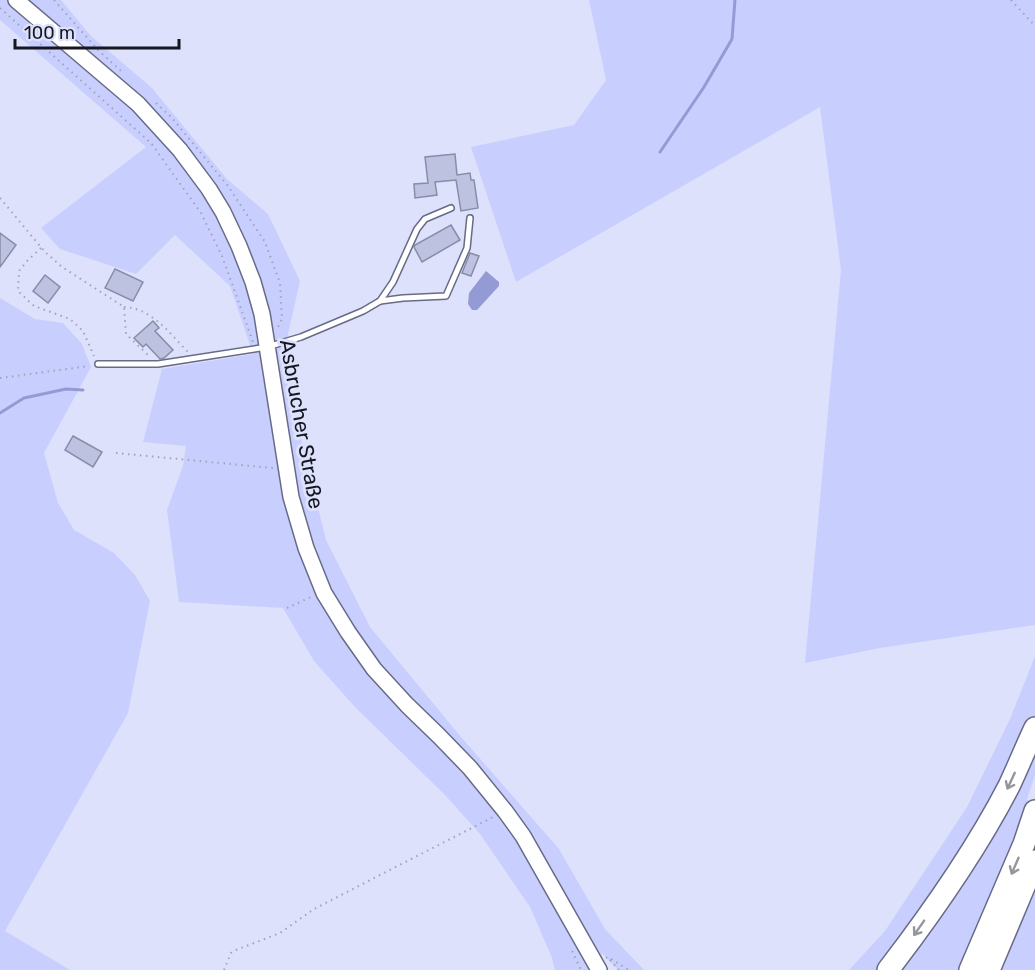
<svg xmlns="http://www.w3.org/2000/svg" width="1035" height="970" viewBox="0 0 1035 970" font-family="Rubik,sans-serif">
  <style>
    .green { fill: #c8cffe }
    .water { fill: #949bd4 }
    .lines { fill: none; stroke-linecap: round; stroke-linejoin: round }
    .stream { stroke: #949bd4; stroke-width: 3 }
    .building { fill: #bdc2e1; stroke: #888ca9; stroke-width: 1.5 }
    .lane-casing { stroke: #686b87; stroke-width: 8 }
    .secondary-casing { stroke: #686b87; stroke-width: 18 }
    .highway-casing { stroke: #686b87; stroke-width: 24 }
    .path { stroke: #a0a3b8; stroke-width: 2; stroke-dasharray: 1.5 4.5; stroke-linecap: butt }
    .lane { stroke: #fff; stroke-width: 5 }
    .secondary { stroke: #fff; stroke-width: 15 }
    .highway { stroke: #fff; stroke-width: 21 }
    .oneway { stroke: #95969b }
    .labels { text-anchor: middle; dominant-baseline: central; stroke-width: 6; stroke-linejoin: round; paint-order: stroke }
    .street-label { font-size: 21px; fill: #141620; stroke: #dde1fb }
  </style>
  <rect width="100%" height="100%" fill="#dde1fb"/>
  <g class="green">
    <path d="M 0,0 L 61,0 L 91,36 L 152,88 L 227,179 L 268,214 L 300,281 L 282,361 L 326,540 L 370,627 L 461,737 L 559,849 L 605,929 L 644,970 L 618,970 L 602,953 L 600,970 L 555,970 L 552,958 L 530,907 L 480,834 L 445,795 L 354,706 L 314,661 L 283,608 L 179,602 L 167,510 L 183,466 L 186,446 L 143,442 L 162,369 L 253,354 L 230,286 L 175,235 L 136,274 L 60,249 L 41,228 L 146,147 L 0,20 Z"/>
    <path d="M 589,0 L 1035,0 L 1035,625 L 880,648 L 805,663 L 841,270 L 820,107 L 516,282 L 471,147 L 574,125 L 606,80 Z"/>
    <path d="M 0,298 L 35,319 L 63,323 L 82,344 L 91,367 L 44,453 L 58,503 L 74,530 L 114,553 L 135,575 L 150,601 L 128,713 L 5,931 L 70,970 L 0,970 Z"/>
    <path d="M 1035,656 L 1035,775 L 1027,799 L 1035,816 L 1035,970 L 849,970 L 885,931 L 967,807 L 1010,719 Z"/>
  </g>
  <path class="water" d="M 486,271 L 499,282 L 499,286 L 477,310 L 472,310 L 468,304 L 469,293 Z"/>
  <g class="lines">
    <g class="stream">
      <path d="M 660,152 L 704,87 L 732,39 L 735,0"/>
      <path d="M 0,413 L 24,398 L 66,389 L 83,390"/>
    </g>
  </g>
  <g class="building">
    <path d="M 455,154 L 457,175 L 470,173 L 471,180 L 474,180 L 478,208 L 461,211 L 456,180 L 435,182 L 437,195 L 415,198 L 414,184 L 428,183 L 425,157 Z"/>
    <path d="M 451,225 L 460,240 L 422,262 L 414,247 L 415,245 Z"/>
    <path d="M 0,233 L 16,245 L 0,267 Z"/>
    <path d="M 470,253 L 479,256 L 471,276 L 462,273 Z"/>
    <path d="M 115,269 L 143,282 L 133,301 L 105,288 Z"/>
    <path d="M 45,275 L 60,287 L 48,303 L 33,291 Z"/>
    <path d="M 153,321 L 159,328 L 155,331 L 173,350 L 164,358 L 160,359 L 146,344 L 143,347 L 134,338 Z"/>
    <path d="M 73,436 L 102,452 L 93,467 L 65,450 Z"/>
  </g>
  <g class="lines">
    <defs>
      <g id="lane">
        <path d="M 380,301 L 403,298 L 446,296 L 467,248 L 470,218"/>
        <path d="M 98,364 L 158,364 L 267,347 L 301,337 L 363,311 L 380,301 L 393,282 L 417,229 L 425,219 L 451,208"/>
      </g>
      <path id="secondary" d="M 16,0 L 138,104 L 180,150 L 209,189 L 223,212 L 239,246 L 253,282 L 262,314 L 291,497 L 306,548 L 324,593 L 348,632 L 374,669 L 407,705 L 439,736 L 470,768 L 505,811 L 523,836 L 599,970"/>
      <g id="highway">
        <path d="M 888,970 C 931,914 976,850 1009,786 C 1018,767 1026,747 1035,728"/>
        <path d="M 970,970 L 1024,844 L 1035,811"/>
        <path d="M 989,970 L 1035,861"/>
      </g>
    </defs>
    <use href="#lane" class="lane-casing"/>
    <use href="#secondary" class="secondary-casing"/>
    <use href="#highway" class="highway-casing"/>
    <g class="path">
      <path d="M 54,0 L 98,50 L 121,71"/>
      <path d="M 1011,0 L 1035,26"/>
      <path d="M 0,8 L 151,143 L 201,213 L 222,256 L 253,342"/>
      <path d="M 156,103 L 172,118 L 228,186 L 265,242 L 280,283 L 282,319 L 277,329"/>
      <path d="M 0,198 L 45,252 L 62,267 L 124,307 L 126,334 L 149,356"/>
      <path d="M 41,248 L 28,260 L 19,271 L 18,291 L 34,306 L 70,319 L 83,331 L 94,356"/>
      <path d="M 124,307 C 152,308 170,334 188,352"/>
      <path d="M 0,378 L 89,366"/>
      <path d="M 116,453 L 273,468"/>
      <path d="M 287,608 L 313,596"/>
      <path d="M 572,951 L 581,970"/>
      <path d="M 606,958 L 608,957 L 629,970"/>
      <path d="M 610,960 L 619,970"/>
      <path d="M 224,970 L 231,953 L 236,950 L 280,933 L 314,909 L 495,816"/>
    </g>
    <use href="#lane" class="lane"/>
    <use href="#secondary" class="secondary"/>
    <use href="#highway" class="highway"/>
  </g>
  <defs><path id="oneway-shaft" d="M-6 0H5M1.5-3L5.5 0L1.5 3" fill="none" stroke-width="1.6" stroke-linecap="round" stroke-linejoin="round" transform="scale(1.5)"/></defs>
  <g class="oneway">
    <use href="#oneway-shaft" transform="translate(1011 781) rotate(115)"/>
    <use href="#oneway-shaft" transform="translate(1015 866) rotate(113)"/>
    <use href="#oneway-shaft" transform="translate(919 928) rotate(125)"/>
  </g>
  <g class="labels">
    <g class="street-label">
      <text transform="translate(302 424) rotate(80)">Asbrucher Straße</text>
    </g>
  </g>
  <path d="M15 39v9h164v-9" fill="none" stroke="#141620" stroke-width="3"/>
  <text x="24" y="39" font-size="18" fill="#141620" stroke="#dde1fb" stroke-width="4.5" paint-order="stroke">100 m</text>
</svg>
